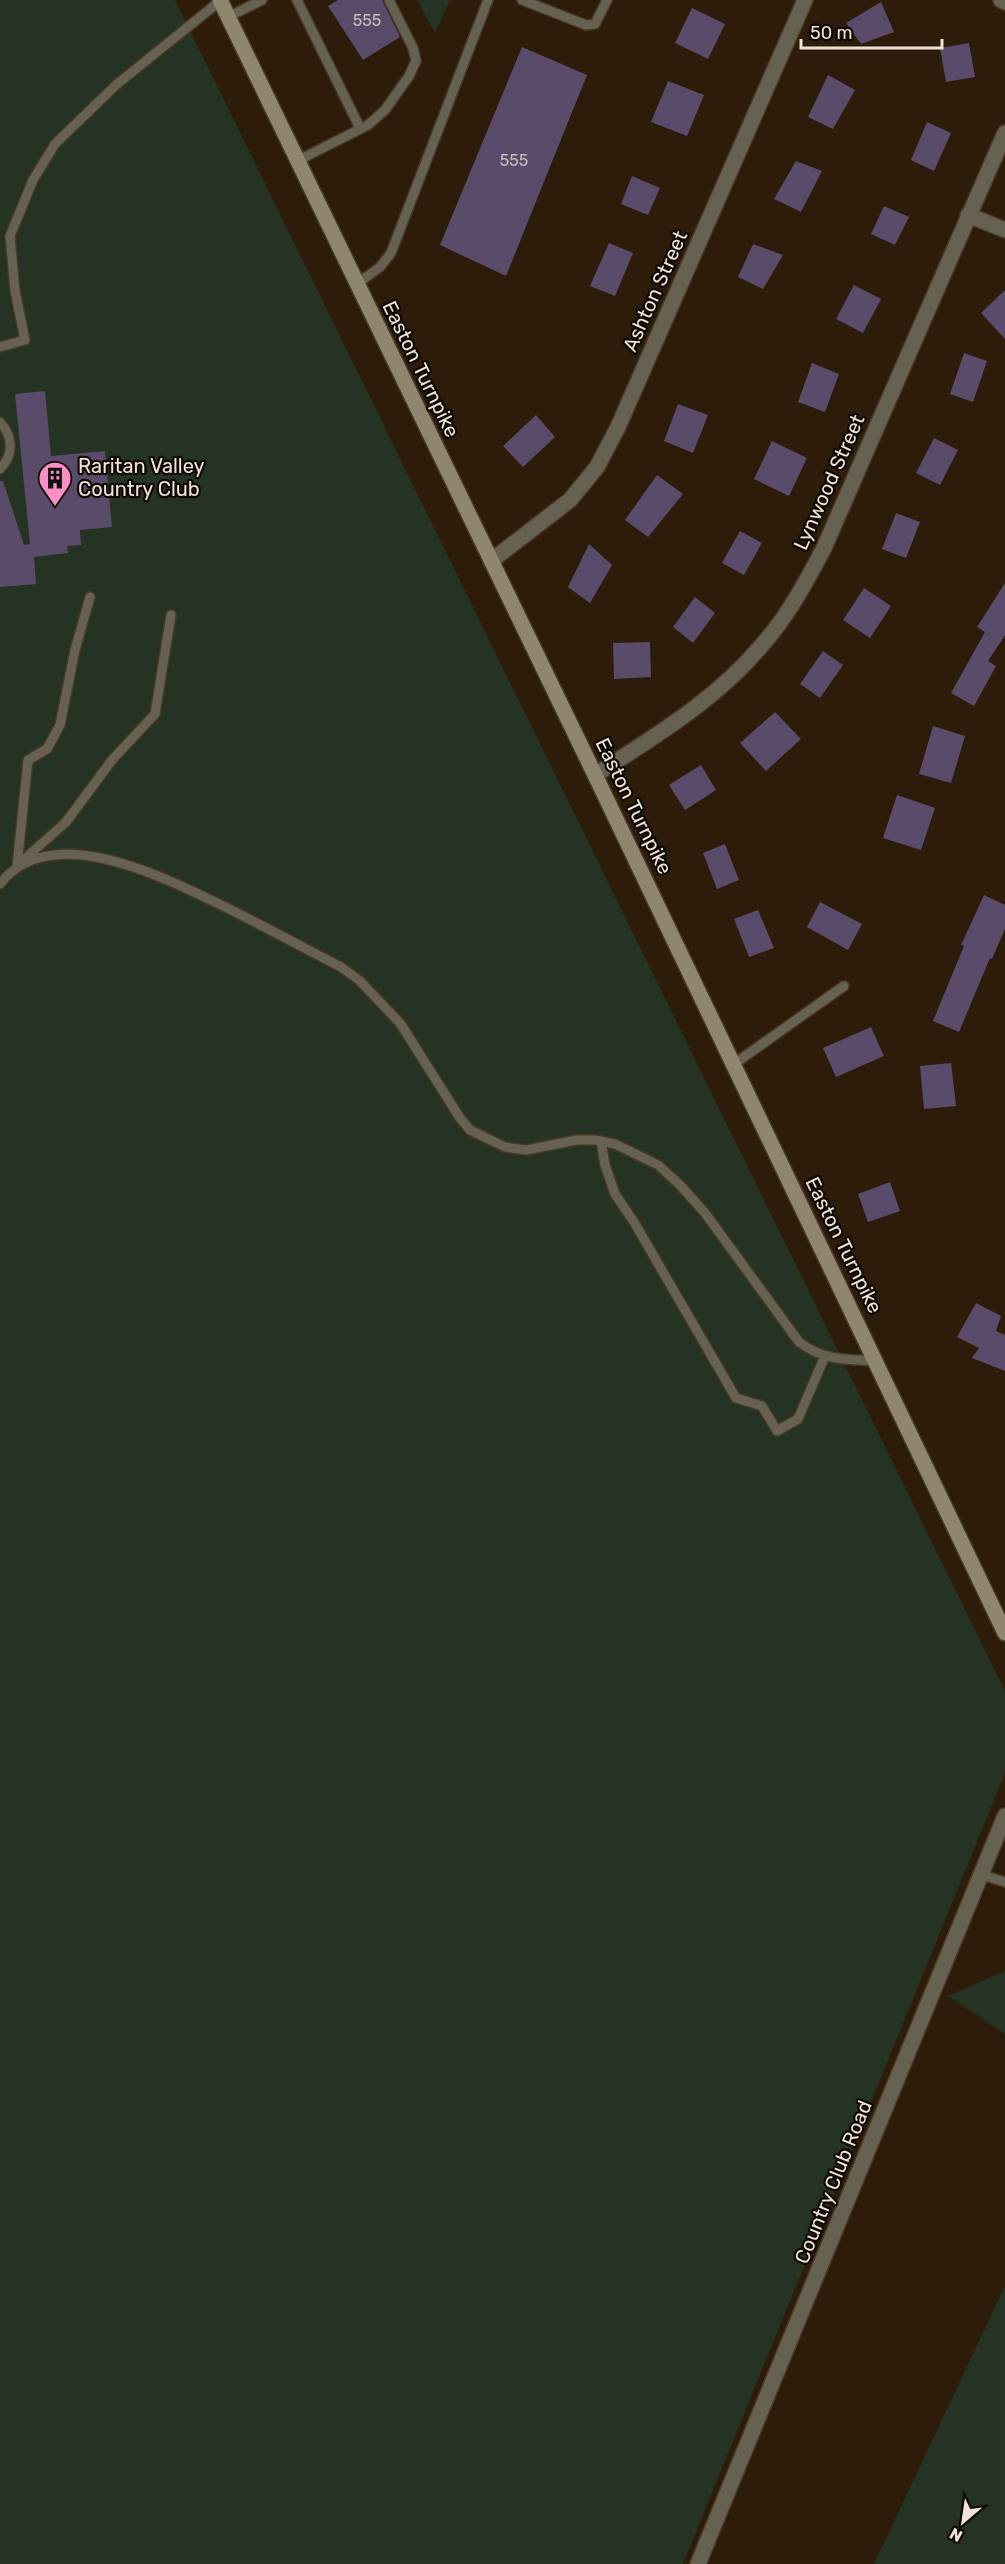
<svg xmlns="http://www.w3.org/2000/svg" width="1005" height="2564" viewBox="0 0 1005 2564" font-family="Rubik,sans-serif">
  <style>
    .green { fill: #253322 }
    .building { fill: #5b4b6a }
    .lines { fill: none; stroke-linecap: round; stroke-linejoin: round }
    .service-casing { stroke: #483826; stroke-width: 12 }
    .minor-casing { stroke: #483826; stroke-width: 18 }
    .tertiary-casing { stroke: #483826; stroke-width: 18 }
    .secondary-casing { stroke: #483826; stroke-width: 18 }
    .service { stroke: #676152; stroke-width: 9 }
    .minor { stroke: #676152; stroke-width: 15 }
    .tertiary { stroke: #676152; stroke-width: 15 }
    .secondary { stroke: #90856e; stroke-width: 15 }
    .labels { text-anchor: middle; dominant-baseline: central; stroke-width: 4.5; stroke-linejoin: round; paint-order: stroke }
    .number-label { font-size: 16px; fill: #cbbebc }
    .street-label { font-size: 20px; fill: #f0e4d8; stroke: #100803 }
    .poi-label { font-size: 20px; fill: #f0e4d8; stroke: #100803; text-anchor: start }
  </style>
  <rect width="100%" height="100%" fill="#2d1c09"/>
  <g class="green">
    <path d="M 0,0 L 175,0 L 1005,1691 L 1005,1773 L 683,2564 L 0,2564 Z"/>
    <path d="M 417,0 L 450,0 L 435,33 Z"/>
    <path d="M 1005,1971 L 1005,2034 L 948,1996 Z"/>
    <path d="M 1005,2286 L 1005,2564 L 874,2564 Z"/>
  </g>
  <g class="building">
    <path d="M 338,0 L 382,0 L 400,37 L 363,60 L 328,6 Z"/>
    <path d="M 881,2 L 894,32 L 861,44 L 846,23 Z"/>
    <path d="M 692,8 L 725,24 L 708,59 L 675,43 Z"/>
    <path d="M 969,43 L 975,77 L 946,82 L 940,48 Z"/>
    <path d="M 522,47 L 587,75 L 506,276 L 440,245 Z"/>
    <path d="M 828,75 L 855,90 L 833,129 L 808,117 Z"/>
    <path d="M 668,81 L 704,95 L 687,136 L 651,122 Z"/>
    <path d="M 927,122 L 951,133 L 934,171 L 911,160 Z"/>
    <path d="M 796,161 L 822,171 L 801,212 L 774,199 Z"/>
    <path d="M 632,176 L 660,188 L 648,215 L 621,204 Z"/>
    <path d="M 884,206 L 909,217 L 895,245 L 871,234 Z"/>
    <path d="M 609,243 L 633,253 L 615,296 L 590,286 Z"/>
    <path d="M 753,244 L 783,255 L 763,289 L 738,277 Z"/>
    <path d="M 854,285 L 881,299 L 863,333 L 836,319 Z"/>
    <path d="M 1005,290 L 1005,339 L 981,313 Z"/>
    <path d="M 964,353 L 987,361 L 973,402 L 950,394 Z"/>
    <path d="M 812,363 L 839,374 L 825,412 L 798,402 Z"/>
    <path d="M 45,391 L 51,456 L 105,451 L 112,527 L 80,530 L 81,545 L 67,546 L 68,553 L 34,557 L 36,584 L 0,587 L 0,481 L 3,481 L 24,545 L 30,544 L 15,394 Z"/>
    <path d="M 678,404 L 708,415 L 693,453 L 664,441 Z"/>
    <path d="M 536,415 L 555,437 L 523,467 L 503,446 Z"/>
    <path d="M 934,438 L 958,450 L 940,485 L 916,473 Z"/>
    <path d="M 772,441 L 807,458 L 789,496 L 754,479 Z"/>
    <path d="M 657,475 L 683,494 L 648,537 L 625,520 Z"/>
    <path d="M 896,513 L 920,522 L 906,558 L 882,549 Z"/>
    <path d="M 740,531 L 762,543 L 744,575 L 722,563 Z"/>
    <path d="M 589,544 L 612,565 L 590,603 L 568,587 Z"/>
    <path d="M 1005,583 L 1005,635 L 988,661 L 996,666 L 974,706 L 951,693 L 985,632 L 977,627 Z"/>
    <path d="M 864,588 L 891,606 L 870,638 L 843,620 Z"/>
    <path d="M 695,597 L 715,613 L 693,643 L 673,627 Z"/>
    <path d="M 650,642 L 651,677 L 614,679 L 613,643 Z"/>
    <path d="M 823,651 L 843,665 L 820,698 L 800,684 Z"/>
    <path d="M 775,712 L 801,739 L 766,771 L 740,743 Z"/>
    <path d="M 933,726 L 965,736 L 951,783 L 919,774 Z"/>
    <path d="M 701,765 L 716,790 L 685,810 L 669,785 Z"/>
    <path d="M 897,795 L 935,808 L 921,850 L 883,838 Z"/>
    <path d="M 725,844 L 739,880 L 717,889 L 703,853 Z"/>
    <path d="M 984,895 L 1005,905 L 1005,929 L 992,959 L 990,958 L 959,1032 L 933,1021 L 964,946 L 961,945 Z"/>
    <path d="M 820,902 L 862,924 L 848,950 L 807,927 Z"/>
    <path d="M 758,910 L 774,948 L 749,957 L 734,919 Z"/>
    <path d="M 871,1027 L 884,1056 L 836,1077 L 823,1048 Z"/>
    <path d="M 951,1063 L 956,1106 L 924,1109 L 920,1066 Z"/>
    <path d="M 890,1182 L 900,1211 L 868,1222 L 858,1194 Z"/>
    <path d="M 976,1303 L 1001,1316 L 996,1331 L 1005,1335 L 1005,1371 L 972,1358 L 979,1348 L 957,1337 Z"/>
  </g>
  <g class="lines">
    <defs>
      <g id="service">
        <path d="M 297,0 L 360,128"/>
        <path d="M 522,0 L 586,25 L 595,24 L 607,0"/>
        <path d="M 228,17 L 262,0"/>
        <path d="M 297,161 L 368,125 L 385,110 L 409,76 L 416,61 L 413,48 L 389,0"/>
        <path d="M 357,284 L 380,267 L 391,253 L 488,0"/>
        <path d="M 0,347 L 25,340 L 15,291 L 10,236 L 33,180 L 55,144 L 116,85 L 220,1"/>
        <path d="M 0,422 C 13,436 14,455 0,469"/>
        <path d="M 21,862 L 66,822 L 112,760 L 155,714 L 171,615"/>
        <path d="M 17,866 L 28,760 L 47,749 L 60,725 L 75,650 L 90,597"/>
        <path d="M 0,884 C 50,819 163,877 219,904 C 260,924 300,946 341,967 L 360,981 L 400,1023 L 460,1118 L 470,1130 L 505,1147 L 526,1150 L 577,1140 L 595,1140 L 615,1144 L 658,1165 L 680,1185 L 705,1213 L 799,1342 C 824,1361 846,1359 876,1361"/>
        <path d="M 734,1064 L 844,986"/>
        <path d="M 601,1141 L 605,1165 L 615,1194 L 634,1222 L 736,1398 L 762,1406 L 777,1431 L 798,1419 L 825,1356"/>
        <path d="M 982,1875 L 1005,1882"/>
      </g>
      <g id="minor">
        <path d="M 1001,0 L 1005,2"/>
        <path d="M 968,215 L 1005,230"/>
        <path d="M 491,561 L 570,500 L 597,467 L 618,427 L 805,0"/>
        <path d="M 595,775 C 655,736 716,700 762,645 C 788,616 806,582 824,548 L 1005,133"/>
      </g>
      <path id="tertiary" d="M 698,2564 L 1005,1816"/>
      <path id="secondary" d="M 220,0 L 595,775 L 1005,1633"/>
    </defs>
    <use href="#service" class="service-casing"/>
    <use href="#minor" class="minor-casing"/>
    <use href="#tertiary" class="tertiary-casing"/>
    <use href="#secondary" class="secondary-casing"/>
    <use href="#service" class="service"/>
    <use href="#minor" class="minor"/>
    <use href="#tertiary" class="tertiary"/>
    <use href="#secondary" class="secondary"/>
  </g>
  <defs>
    <symbol id="building-pin" viewBox="-11 -11 22 30"><path d="M0 17L-7.5 6A9.5 9.5 0 1 1 7.5 6Z" fill="#fa8fc6" stroke="#100803"/><path d="M-4-6H4V6H1V3H-1V6H-4ZM-2.5-4.3h1.7v1.8h-1.7ZM.8-4.3h1.7v1.8H.8ZM-2.5-1h1.7V.8h-1.7ZM.8-1h1.7V.8H.8Z" fill="#111"/></symbol>
  </defs>
  <g fill-rule="evenodd">
    <use href="#building-pin" x="36" y="459" width="38" height="52"/>
  </g>
  <g class="labels">
    <g class="number-label">
      <text x="367" y="20">555</text>
      <text x="514" y="160">555</text>
    </g>
    <g class="street-label">
      <text transform="translate(655 291) rotate(-66)">Ashton Street</text>
      <text transform="translate(421 369) rotate(64)">Easton Turnpike</text>
      <text transform="translate(829 482) rotate(-66)">Lynwood Street</text>
      <text transform="translate(634 806) rotate(64)">Easton Turnpike</text>
      <text transform="translate(844 1245) rotate(64)">Easton Turnpike</text>
      <text transform="translate(833 2182) rotate(-68)">Country Club Road</text>
    </g>
    <g class="poi-label">
      <text x="78" y="466">Raritan Valley<tspan x="78" dy="23">Country Club</tspan></text>
    </g>
  </g>
  <g transform="translate(963 2522) rotate(209)" stroke="#100803" stroke-width="4.5" paint-order="stroke">
  <path d="M0-4.5L10 22L0 15L-10 22Z" fill="#f0e4d8"/>
  <text y="-9" font-size="16" font-weight="bold" text-anchor="middle" fill="#f0e4d8">N</text>
  </g>
  <path d="M801 39v9h141v-9" fill="none" stroke="#f0e4d8" stroke-width="3"/>
  <text x="810" y="39" font-size="18" fill="#f0e4d8" stroke="#100803" stroke-width="4.5" paint-order="stroke">50 m</text>
</svg>
